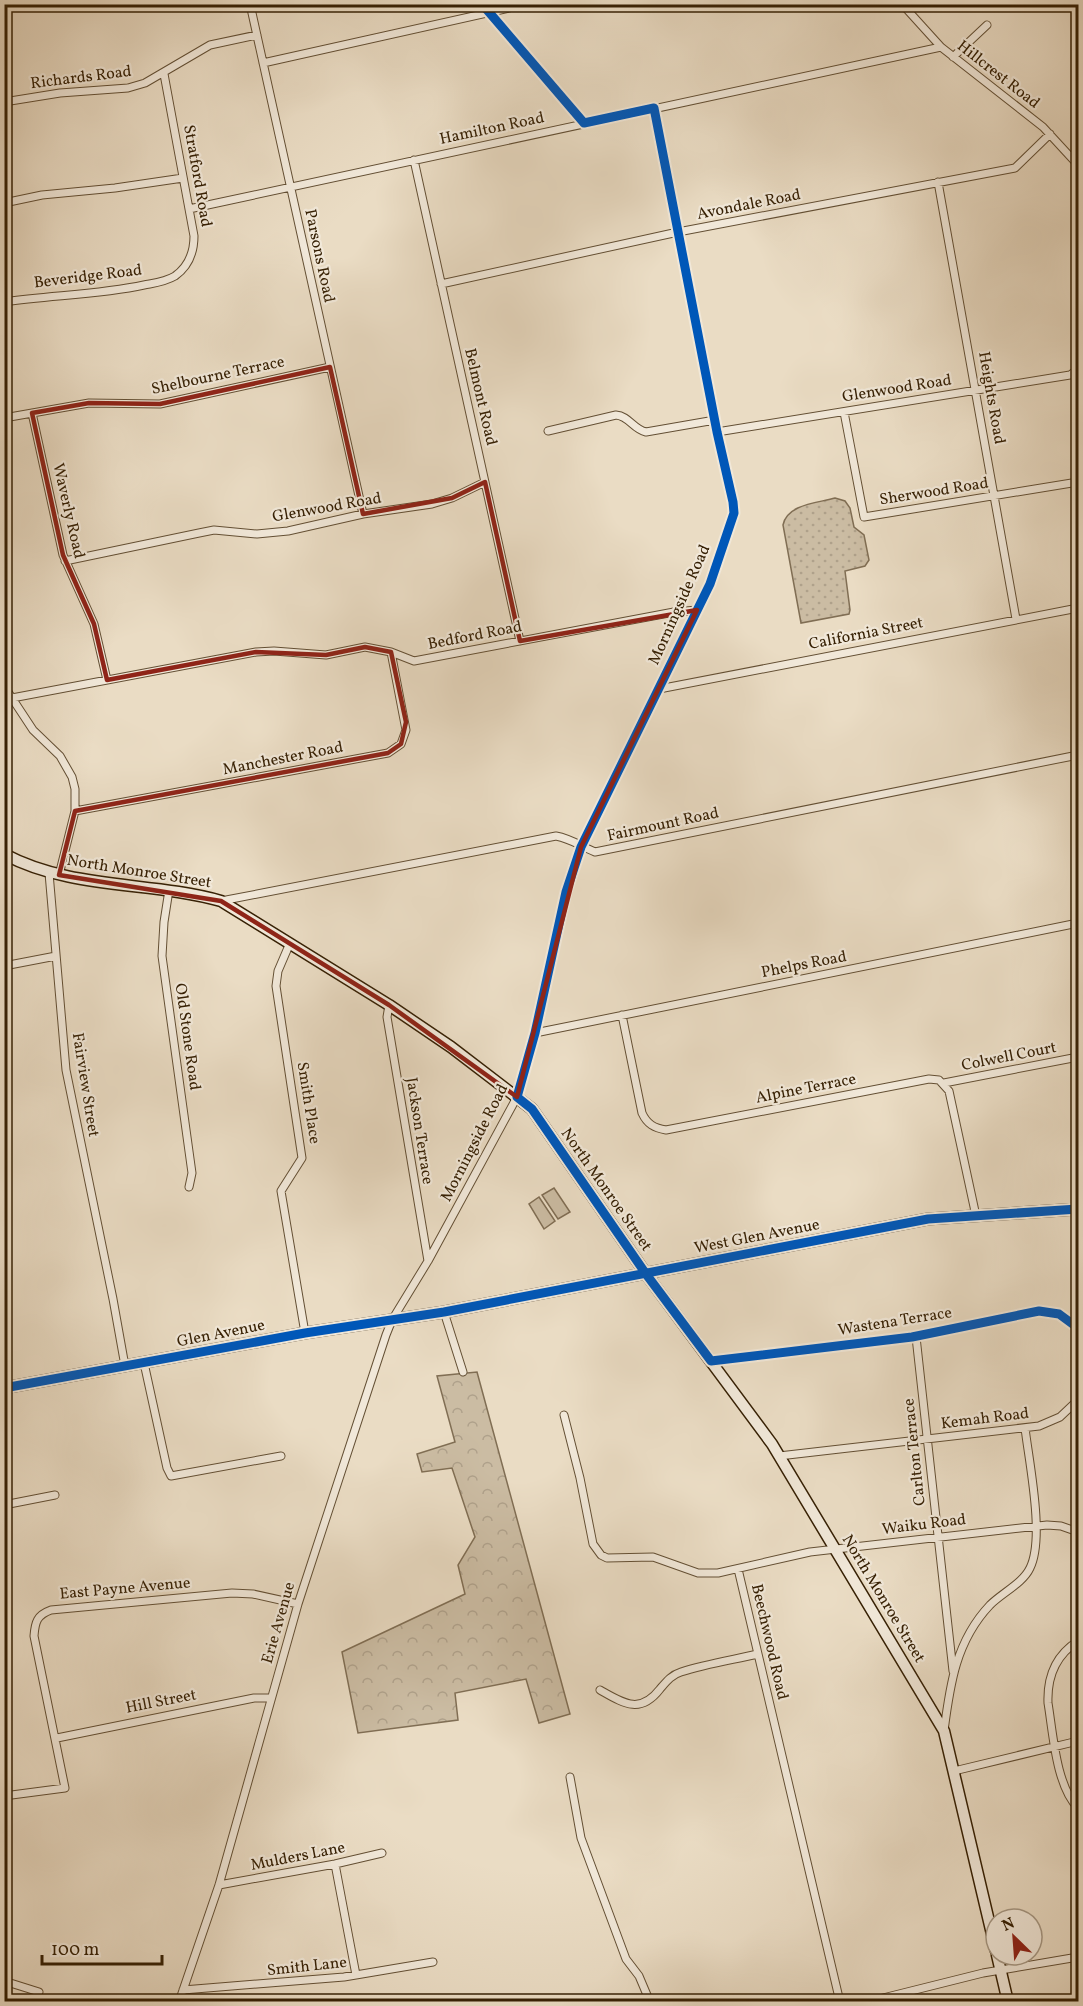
<svg xmlns="http://www.w3.org/2000/svg" width="1083" height="2006" font-family="Vollkorn,serif">
<style>
.green{fill:url(#green-dots);stroke:#806e54;stroke-width:1.5}
.forest{fill:url(#forest-crowns);stroke:#806e54;stroke-width:1.5}
.pitch{fill:#cbbca3;stroke:#806e54;stroke-width:1.5}
.lines{fill:none;stroke-linecap:round;stroke-linejoin:round}
.street-casing{stroke:#634f34;stroke-width:9}
.secondary-casing{stroke:#362004;stroke-width:13}
.street{stroke:#f1e8d9;stroke-width:7}
.secondary{stroke:#f1e8d9;stroke-width:10}
.cycleway-casing{stroke:#f1e8d9;stroke-width:13}
.cycleway{stroke:#0057b8;stroke-width:9}
.marked{fill:none;stroke:#8f2418;stroke-width:4.5;stroke-linejoin:round}
.labels{text-anchor:middle;dominant-baseline:central;stroke-width:4.5;stroke-linejoin:round;paint-order:stroke}
.street-label{font-size:16px;fill:#362004;stroke:#f1e8d9}
</style>
<defs>
<pattern id="green-dots" width="8" height="8" patternUnits="userSpaceOnUse" patternTransform="scale(1.5)"><rect width="8" height="8" fill="#cbbca3"/><path d="M2 2h.1M6 6h.1" fill="none" stroke="#afa18b" stroke-width="1.8" stroke-linecap="round"/></pattern>
<pattern id="forest-crowns" width="20" height="18" patternUnits="userSpaceOnUse" patternTransform="scale(1.5)"><rect width="20" height="18" fill="#cbbca3"/><path d="M2 6a3 3 0 1 1 6 0M12 15a3 3 0 1 1 6 0" fill="none" stroke="#afa18b"/></pattern>
</defs>
<rect width="100%" height="100%" fill="#eadcc4"/>
<filter id="stains"><feTurbulence type="fractalNoise" baseFrequency=".00333" numOctaves="4"/><feColorMatrix values="0 0 0 0 .2 0 0 0 0 .09 0 0 0 0 .02 0 0 0 .5 -.17"/></filter>
<radialGradient id="worn" r=".72"><stop offset=".6" stop-color="#630" stop-opacity="0"/><stop offset="1" stop-color="#630" stop-opacity=".3"/></radialGradient>
<path class="green" d="M835,498L845,501L850,508L854,527L864,535L869,560L865,566L845,571L850,610L849,614L801,623L783,525C787,504 818,503 835,498Z"/>
<path class="forest" d="M477,1372L570,1714L539,1723L526,1679L455,1693L458,1720L358,1733L342,1652L465,1594L458,1565L475,1537L452,1468L422,1472L417,1454L455,1442L437,1376Z"/>
<path class="pitch" d="M554,1188L570,1212L558,1219L542,1195Z
M539,1197L555,1221L544,1229L529,1204Z"/>
<g class="lines">
<g class="street-casing">
<path id="street" d="M250,4L363,514
M482,4L584,123
M902,4L941,47L1043,127L1078,165
M953,57L987,25
M263,63L527,4
M4,102L60,93L128,88L145,83L210,45L257,35
M414,160L520,641
M938,182L1016,619
M4,203L42,195L115,188L183,178
M189,209L941,47
M441,284L678,232L1015,168L1050,134
M4,302C51,295 98,295 144,285C154,283 165,282 175,276C189,266 194,251 194,236L164,74
M844,412L864,517L1078,482
M32,413L63,555L94,624L107,680
M4,418L89,403L160,404L330,367
M548,431L616,415C629,416 633,429 646,432L715,420
M717,432L1070,375L1078,369
M65,561L199,533L214,530L257,534L288,531L363,514L432,504L452,498L485,482
M4,686L33,730L60,756L72,777L75,789V811L59,875
M659,689L1078,608
M12,698L256,652L274,651L326,655L365,647L391,652L414,661L674,612L697,610
M75,811L388,753L401,744L406,730L391,652
M49,873L66,1070L113,1299L125,1366
M169,890L164,922L162,956L192,1173L189,1187
M221,901L556,836C572,839 580,846 595,852L1078,755
M290,943L278,971L276,986L302,1158L281,1191L305,1333
M4,966L56,956
M389,1005L387,1017L428,1261
M622,1015L642,1113C647,1124 654,1128 666,1130L929,1079L939,1080L949,1091L976,1216
M535,1033L1078,923
M944,1083L1078,1057
M444,1312L463,1372
M916,1337L953,1671
M711,1361L912,1337L1039,1311L1059,1314L1078,1328
M144,1363L167,1468L171,1476L281,1456
M564,1415L580,1478L593,1544L601,1555L607,1558L653,1557L698,1573H718L810,1552L1047,1525L1061,1526L1078,1532
M779,1456L1039,1426L1060,1417L1078,1400
M4,1505L55,1495
M738,1569L840,2002
M1078,1641C1056,1655 1047,1677 1048,1703C1053,1733 1056,1786 1078,1808
M600,1690C623,1703 640,1715 660,1689C666,1682 671,1675 681,1672C706,1664 732,1660 758,1654
M944,1731C950,1684 956,1641 990,1605C1002,1593 1023,1583 1030,1568C1045,1538 1029,1462 1025,1428
M57,1738L254,1698H271
M954,1771L1078,1741
M570,1777L581,1838L626,1959L639,1976L650,2002
M4,1796L65,1788L34,1636C35,1622 37,1615 51,1610L232,1593L253,1594L298,1604
M335,1864L356,1975
M219,1885L335,1864L382,1853
M4,1981L39,1992
M183,1990L344,1977L433,1962
M179,2002L219,1885L298,1604L386,1335L392,1320L428,1261L517,1097L535,1033L566,892L581,847L710,584L734,516L733,502L717,432L654,108
M867,2002L983,1973L1078,1957"/>
</g>
<g class="secondary-casing">
<path id="secondary" d="M4,854C71,890 150,881 221,901L389,1005L451,1047L532,1109L646,1274L772,1444L944,1731L996,1951
M4,1388L305,1333L444,1312L928,1219L1078,1209
M997,1955L1008,2002"/>
</g>
<use href="#street" class="street"/>
<use href="#secondary" class="secondary"/>
<g class="cycleway-casing">
<path id="cycleway" d="M482,4L584,123L654,108L717,432L733,502L734,513L710,584L581,847L566,892L535,1033L517,1097L532,1109L646,1274L711,1361L912,1337L1039,1311L1059,1314L1078,1328
M4,1388L305,1333L444,1312L928,1219L1078,1209"/>
</g>
<use href="#cycleway" class="cycleway"/>
</g>
<path class="marked" d="M330,367L363,514L452,498L485,482L520,641L697,610L581,847L517,1097L389,1005L221,901L59,875L75,811L388,753L401,744L406,722L391,652L365,647L326,655L256,652L107,680L94,624L63,555L32,413L89,403L160,404Z"/>
<g class="labels">
<g class="street-label">
<text transform="translate(998 75) rotate(38)">Hillcrest Road</text>
<text transform="translate(81 78) rotate(-7)">Richards Road</text>
<text transform="translate(492 129) rotate(-12)">Hamilton Road</text>
<text transform="translate(197 176) rotate(80)">Stratford Road</text>
<text transform="translate(749 205) rotate(-11)">Avondale Road</text>
<text transform="translate(319 256) rotate(78)">Parsons Road</text>
<text transform="translate(88 277) rotate(-7)">Beveridge Road</text>
<text transform="translate(218 376) rotate(-12)">Shelbourne Terrace</text>
<text transform="translate(897 389) rotate(-9)">Glenwood Road</text>
<text transform="translate(480 397) rotate(77)">Belmont Road</text>
<text transform="translate(991 398) rotate(80)">Heights Road</text>
<text transform="translate(934 492) rotate(-9)">Sherwood Road</text>
<text transform="translate(327 508) rotate(-10)">Glenwood Road</text>
<text transform="translate(68 511) rotate(77)">Waverly Road</text>
<text transform="translate(680 605) rotate(-66)">Morningside Road</text>
<text transform="translate(866 634) rotate(-11)">California Street</text>
<text transform="translate(475 636) rotate(-11)">Bedford Road</text>
<text transform="translate(283 759) rotate(-11)">Manchester Road</text>
<text transform="translate(663 825) rotate(-12)">Fairmount Road</text>
<text transform="translate(139 872) rotate(9)">North Monroe Street</text>
<text transform="translate(804 965) rotate(-11)">Phelps Road</text>
<text transform="translate(187 1037) rotate(82)">Old Stone Road</text>
<text transform="translate(1009 1057) rotate(-11)">Colwell Court</text>
<text transform="translate(85 1085) rotate(81)">Fairview Street</text>
<text transform="translate(806 1089) rotate(-11)">Alpine Terrace</text>
<text transform="translate(308 1103) rotate(81)">Smith Place</text>
<text transform="translate(419 1131) rotate(81)">Jackson Terrace</text>
<text transform="translate(475 1143) rotate(-63)">Morningside Road</text>
<text transform="translate(606 1190) rotate(55)">North Monroe Street</text>
<text transform="translate(757 1237) rotate(-11)">West Glen Avenue</text>
<text transform="translate(895 1322) rotate(-9)">Wastena Terrace</text>
<text transform="translate(221 1334) rotate(-11)">Glen Avenue</text>
<text transform="translate(985 1419) rotate(-7)">Kemah Road</text>
<text transform="translate(915 1452) rotate(-96)">Carlton Terrace</text>
<text transform="translate(924 1525) rotate(-7)">Waiku Road</text>
<text transform="translate(125 1589) rotate(-5)">East Payne Avenue</text>
<text transform="translate(883 1599) rotate(59)">North Monroe Street</text>
<text transform="translate(279 1623) rotate(-74)">Erie Avenue</text>
<text transform="translate(769 1642) rotate(77)">Beechwood Road</text>
<text transform="translate(161 1702) rotate(-11)">Hill Street</text>
<text transform="translate(298 1857) rotate(-11)">Mulders Lane</text>
<text transform="translate(307 1967) rotate(-6)">Smith Lane</text>
</g>
</g>
<rect width="1083" height="2006" fill="none" stroke="#eadcc4" stroke-width="24"/>
<rect x="6" y="6" width="1071" height="1994" fill="none" stroke="#362004" stroke-width="3"/>
<rect x="12" y="12" width="1059" height="1982" fill="none" stroke="#362004" stroke-width="1.5"/>
<g transform="translate(1014 1937) rotate(335)"><circle r="28" fill="#f1e8d9" stroke="#a69884" stroke-width="1.5"/>
<path d="M0-4.5L10 22L0 15L-10 22Z" fill="#8f2418"/>
<text y="-9" font-size="16" font-weight="bold" text-anchor="middle" fill="#362004">N</text>
</g>
<path d="M42 1955v9h120v-9" fill="none" stroke="#362004" stroke-width="3"/>
<text x="51" y="1955" font-size="18" fill="#362004" stroke="#f1e8d9" stroke-width="4.5" paint-order="stroke">100 m</text>
<rect width="100%" height="100%" filter="url(#stains)"/>
<rect width="100%" height="100%" fill="url(#worn)"/>
</svg>
